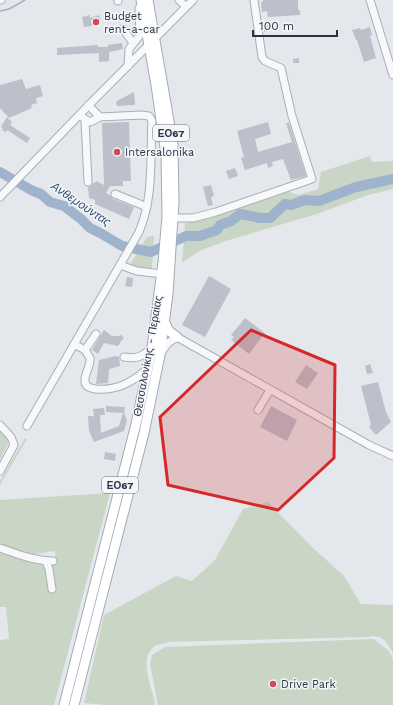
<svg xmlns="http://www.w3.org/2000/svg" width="393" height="705" font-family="'Work Sans',sans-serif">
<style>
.green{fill:#c9d6c5}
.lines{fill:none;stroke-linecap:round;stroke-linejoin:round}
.stream{stroke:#9fb4cc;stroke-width:1.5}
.river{stroke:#9fb4cc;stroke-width:10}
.building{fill:#bbc0ca}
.minor-casing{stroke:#a9aeb7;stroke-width:9}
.major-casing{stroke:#a3abb8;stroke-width:11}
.minor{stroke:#f7f8fa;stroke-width:7}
.major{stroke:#fff;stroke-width:9}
.marked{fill:#d62828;fill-opacity:0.2;stroke:#d62828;stroke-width:3;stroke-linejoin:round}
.poi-dot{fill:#d1495b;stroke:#f4f6f9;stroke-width:1.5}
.labels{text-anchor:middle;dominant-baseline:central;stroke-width:3;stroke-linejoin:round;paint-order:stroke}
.shield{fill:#f4f6f9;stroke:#676e7b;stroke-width:1}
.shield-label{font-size:10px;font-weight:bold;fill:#2b3445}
.poi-label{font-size:11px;fill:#2b3445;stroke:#f4f6f9;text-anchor:start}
.street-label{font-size:11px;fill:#2b3445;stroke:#f4f6f9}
.water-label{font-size:12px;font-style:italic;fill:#34527a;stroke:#f4f6f9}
</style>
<rect width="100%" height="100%" fill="#e4e7ec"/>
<path class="green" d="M370,156L372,162L393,161V189L368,195L317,214L229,240L199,251L182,263L185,223L216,215L286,191L298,195L318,189L321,172Z
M154,236L152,268L148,269L129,266L147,237Z
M0,430L7,437L8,443L0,460Z
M25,438L27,439L0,485V481Z
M110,493L54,705H0V640L9,639L6,607H0V549L49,564L56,563L55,551L28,555L0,545V500Z
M268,502L313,548L344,576L361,604L393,605V653C386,640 382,634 367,637L169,642C165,643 161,644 157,645C136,655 153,689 155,705H105L84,703L104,615L176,576L192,581L215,560L243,509Z
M374,639L389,651L393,659V705H158L150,664L152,655L165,647Z"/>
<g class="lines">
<path class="stream" d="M0,11L9,9L25,0"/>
<path class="river" d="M0,172L31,190L41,194L50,202L64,206L81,219L90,228L102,234L122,246L151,252L186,236H200L217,230L220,225L231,221L240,214L260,218H270L285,204L291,205L305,200L319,201L356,187L393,179"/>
</g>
<path class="building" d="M263,0H298V10H300V15L268,17L267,11L262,12L261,2H263Z
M90,15V18L99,15L101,22L92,24V26L84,27L82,17Z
M270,24V31L264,32L263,27L264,25Z
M370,27L372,35L370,36L376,58L364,62L357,40H356L352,30L360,28L361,30Z
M122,43L123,49L109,52V61L99,62V53L57,55V48L98,45V47H108V45Z
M299,58V63H293V59Z
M22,79L26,89L40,85L43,96L36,98L37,103L31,105L32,108L9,118L0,108V85Z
M134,92L135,105L117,106L116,102L117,101Z
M7,117L12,122L10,125L30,138L27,143L7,130L6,132L2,130L3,128L1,127Z
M129,122L131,181H123V186H110L106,193L110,195L113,199L134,207L129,219L95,204V200L89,198L88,187L91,186L93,183H95L96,181L104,185L102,123Z
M268,122L271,134L255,139L258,152L292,142L286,123H289L306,176L291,180L283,159L272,162L273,166L268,168L267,163L245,170L241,158L244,157L237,131Z
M235,168L238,176L229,179L226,171Z
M211,185L214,196L211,197L213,205L208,206L203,187Z
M209,276L231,289L205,337L182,325Z
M127,277L133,278L132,287L125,286Z
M245,318L265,333L249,354L231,340L234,337L231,335Z
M104,330L112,336H119L121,335L124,338L121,341L118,346L104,343L98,354L92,350Z
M116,356L119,357L120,366L109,369L108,383L96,384L99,360Z
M370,364L373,373L367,374L365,366Z
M306,365L318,373L307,389L295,382Z
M378,382L386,412L391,422L376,435L369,427L371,425L361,386Z
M106,406L125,407L124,413L127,421L124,431L94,442L89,431L88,416H94L93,409L104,408L105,415H100L101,433L119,426L123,413L106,412Z
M271,406L297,420L287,441L260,427Z
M105,452L116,454L115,461L104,459Z"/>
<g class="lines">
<g class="minor-casing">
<path id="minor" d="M0,0H1
M179,0L186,7
M370,0L393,75
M118,1V0
M123,29L133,43
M128,66L129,49L140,35L139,8
M82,117L90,122L100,117
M85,120L88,182
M115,194L147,207
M0,197L86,108L193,0
M174,218H193L216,212L312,179L292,116L281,68L265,61L262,57L254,0
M120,265L137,271L162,274
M74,344L85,350L90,358C91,366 84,374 85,382C86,387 90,388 95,389C116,391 132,383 148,368
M85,350L96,334
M161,353L168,343L177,337L369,445L393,456
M124,357C138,359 141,357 152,348
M258,410L270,390
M0,425L11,437L14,445L0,471
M27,426L139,232C154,197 150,159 152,121L149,116L141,115L100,117L88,105
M0,548C18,554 34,561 53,561
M46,561L49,569L52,589"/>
</g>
<g class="major-casing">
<path id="major" d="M165,323L169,331L177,337
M64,705L136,424L152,348L163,262L167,217L166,155L156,85L141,0
M74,705L144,433L160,355L168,294L174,202L173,144L148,0"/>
</g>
<use href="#minor" class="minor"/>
<use href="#major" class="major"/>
</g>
<path class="marked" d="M251,330L335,365L334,458L278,510L168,485L160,417Z"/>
<g class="poi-dot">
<circle cx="96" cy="22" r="4"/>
<circle cx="117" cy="152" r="4"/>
<circle cx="273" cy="684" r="4"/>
</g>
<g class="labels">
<g class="shield">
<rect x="153" y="125" width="36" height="16" rx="3"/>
<rect x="102" y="477" width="36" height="16" rx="3"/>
</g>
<g class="shield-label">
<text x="171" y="133">ΕΟ67</text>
<text x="120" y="485">ΕΟ67</text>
</g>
<g class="poi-label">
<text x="104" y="16">Budget<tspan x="104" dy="13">rent-a-car</tspan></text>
<text x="125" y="152">Intersalonika</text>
<text x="281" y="684">Drive Park</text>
</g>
<g class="street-label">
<text transform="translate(148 356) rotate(-80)">Θεσσαλονίκης - Περαίας</text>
</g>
<g class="water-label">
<text transform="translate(81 204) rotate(34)">Ανθεμούντας</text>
</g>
</g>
<path d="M253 30v6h84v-6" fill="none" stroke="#2b3445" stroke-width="2"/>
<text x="259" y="30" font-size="12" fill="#2b3445" stroke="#f4f6f9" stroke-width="3" paint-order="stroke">100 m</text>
</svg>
